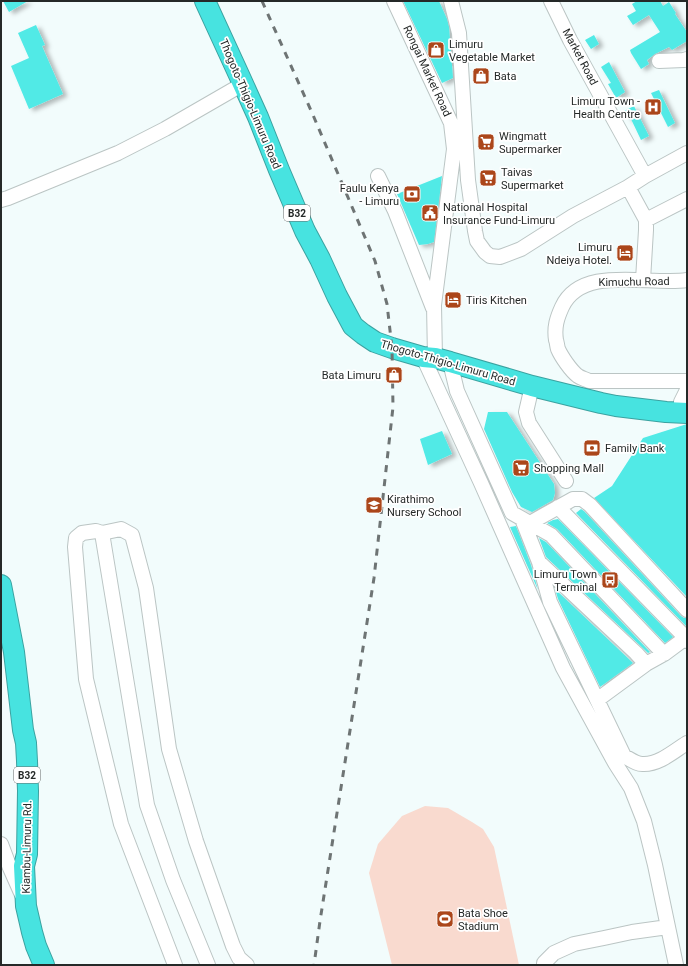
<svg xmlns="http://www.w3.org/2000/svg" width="688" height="966" font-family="Roboto,sans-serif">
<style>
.green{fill:#f9dacf}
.building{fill:#51eae6;filter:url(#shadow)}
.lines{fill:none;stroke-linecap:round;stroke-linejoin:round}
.minor-casing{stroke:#bbc5c4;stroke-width:16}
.highway-casing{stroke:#3ba2a0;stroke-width:22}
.minor{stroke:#fff;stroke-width:14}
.highway{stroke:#47e3e0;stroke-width:20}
.rail{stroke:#6e7474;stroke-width:3;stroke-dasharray:7 7;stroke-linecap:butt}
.labels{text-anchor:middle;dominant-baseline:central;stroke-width:3.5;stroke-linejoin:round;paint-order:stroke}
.shield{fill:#fff;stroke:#666968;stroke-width:1}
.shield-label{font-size:10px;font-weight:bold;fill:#252928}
.poi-label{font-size:11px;fill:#252928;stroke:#fff;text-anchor:start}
.street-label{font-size:11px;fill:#252928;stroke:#fff}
</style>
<defs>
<filter id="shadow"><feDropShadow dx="4.5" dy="2.5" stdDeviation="2" flood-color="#0004"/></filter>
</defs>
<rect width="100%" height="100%" fill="#f2fcfc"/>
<path class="green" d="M425,806L448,808L472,822L483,829L494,847L519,965H392L369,873L378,844L402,816Z"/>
<path class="building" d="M3,1H28L9,12Z
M403,1H439L447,19L449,27L453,78L442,83Z
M637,1H660L663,6L669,2L676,13L675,14L687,32V41L672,50L669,47L655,54L647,60L649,64L641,69L631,53L630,50L660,32L649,15L633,25L627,16L636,11L632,4Z
M36,25L45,45L42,46L63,94L29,109L11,66L29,58L18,33Z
M594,35L599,44L591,49L585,40Z
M609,62L625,92L616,98L608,84L611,83L601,67Z
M659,90L675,123L668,127L651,93Z
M634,106L649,136L641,140L631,119L629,120L624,111Z
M442,176L434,242L428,244L419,245L397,194Z
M488,412H507L554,484L555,493L553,500L532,512L521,507L512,492L484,429Z
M687,424V597L594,498L612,486L643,438Z
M442,431L452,454L428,465L420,439Z
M581,509L584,511L681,616L684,618H687V627L576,513Z
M558,519L673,637L665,643L557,529L547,523L553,520Z
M516,526L531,565L538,590L510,527Z
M539,538L546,542L650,652L648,653L546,557Z
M555,589L633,663L600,687L558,599Z"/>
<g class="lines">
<g class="minor-casing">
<path id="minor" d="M394,1L451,123L454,149L434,305L435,358
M451,1L459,33L468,180L475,231L477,241L485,252L490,256L500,257L521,249L573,216L628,187
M551,1L570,40L645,176
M659,61L684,60L687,59
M378,176L395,211L433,308
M1,200L8,198L118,153L165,129L243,84
M646,220L687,199
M643,280L646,230V220L628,187L645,176L687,153
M687,280C650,286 582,264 562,307C557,318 554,327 556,340C557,342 557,346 558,349C561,356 571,371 578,376C581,378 585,379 589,381H687
M423,357L481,483L563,668L615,763L631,788L644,821L655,865L668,927L632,932L604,938L574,944L554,953L544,963V965
M450,362L457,391L512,513L551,535L664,654
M532,386L526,412L529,423L566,481
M680,413L681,402L687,390
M558,507L686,638L687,641
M522,519L539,562L550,602L624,756C630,759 637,765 644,764C660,764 674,751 687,743
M530,523L573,499H582L590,505L687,610
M102,533L147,805L173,880L208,965
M539,562L636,653L646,664L664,654L687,637
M597,700L646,664
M1,844L10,868L22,895
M668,927L676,965
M175,965L121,824L86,679L75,547L76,538L82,533L96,531L102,533L121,529L132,535L146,588L169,749L196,841L233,946L239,958L247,965"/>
</g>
<g class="highway-casing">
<path id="highway" d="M205,1L239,75L258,117L279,170L305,231L320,259L337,296L353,326L363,334L375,342L392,348L423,357L435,358L450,362L532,386L601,403L616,406L666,412L687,413
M1,585L14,652L23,730L26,743L27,761L28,791L27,854L24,866L26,906L32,932L36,946L44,965"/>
</g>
<use href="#minor" class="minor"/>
<use href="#highway" class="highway"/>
<path class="rail" d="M262,1L313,115L375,261L387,304L392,348L393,407L374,578L320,921L314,965"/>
</g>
<defs>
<g id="shop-square" transform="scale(0.9)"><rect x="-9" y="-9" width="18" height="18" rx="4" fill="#ab461a" stroke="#fff"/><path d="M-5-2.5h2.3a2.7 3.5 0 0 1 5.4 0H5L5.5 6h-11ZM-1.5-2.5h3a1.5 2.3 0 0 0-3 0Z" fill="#fff"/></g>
<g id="hospital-square" transform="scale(0.9)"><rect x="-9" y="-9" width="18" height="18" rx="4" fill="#ab461a" stroke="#fff"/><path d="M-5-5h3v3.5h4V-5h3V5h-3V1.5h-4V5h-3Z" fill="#fff"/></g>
<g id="supermarket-square" transform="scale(0.9)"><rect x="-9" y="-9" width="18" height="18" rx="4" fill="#ab461a" stroke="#fff"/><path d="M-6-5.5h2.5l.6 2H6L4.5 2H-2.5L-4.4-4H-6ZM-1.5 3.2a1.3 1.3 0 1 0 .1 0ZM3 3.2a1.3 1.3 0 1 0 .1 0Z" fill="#fff"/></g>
<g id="bank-square" transform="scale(0.9)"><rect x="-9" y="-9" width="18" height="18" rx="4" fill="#ab461a" stroke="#fff"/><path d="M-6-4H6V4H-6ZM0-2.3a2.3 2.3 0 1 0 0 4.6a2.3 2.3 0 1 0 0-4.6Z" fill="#fff"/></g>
<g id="civic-square" transform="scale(0.9)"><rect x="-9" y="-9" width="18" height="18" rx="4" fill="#ab461a" stroke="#fff"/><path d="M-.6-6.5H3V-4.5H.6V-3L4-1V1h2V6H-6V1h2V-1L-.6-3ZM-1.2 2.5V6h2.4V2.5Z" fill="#fff"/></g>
<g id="hotel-square" transform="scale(0.9)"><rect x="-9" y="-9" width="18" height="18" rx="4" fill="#ab461a" stroke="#fff"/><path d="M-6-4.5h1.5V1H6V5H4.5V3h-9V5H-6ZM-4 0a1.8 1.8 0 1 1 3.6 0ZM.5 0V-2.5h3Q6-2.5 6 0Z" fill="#fff"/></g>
<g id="school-square" transform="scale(0.9)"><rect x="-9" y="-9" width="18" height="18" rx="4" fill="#ab461a" stroke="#fff"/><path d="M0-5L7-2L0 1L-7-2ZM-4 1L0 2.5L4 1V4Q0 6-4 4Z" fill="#fff"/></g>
<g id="bus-square" transform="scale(0.9)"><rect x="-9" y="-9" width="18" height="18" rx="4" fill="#ab461a" stroke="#fff"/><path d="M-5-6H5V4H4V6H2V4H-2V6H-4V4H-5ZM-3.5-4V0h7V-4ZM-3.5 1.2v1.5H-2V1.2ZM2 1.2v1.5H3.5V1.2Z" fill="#fff"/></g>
<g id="stadium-square" transform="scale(0.9)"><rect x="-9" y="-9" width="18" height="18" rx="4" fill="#ab461a" stroke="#fff"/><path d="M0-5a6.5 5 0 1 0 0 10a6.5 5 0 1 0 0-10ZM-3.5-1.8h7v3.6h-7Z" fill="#fff"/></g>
</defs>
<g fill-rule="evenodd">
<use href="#shop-square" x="436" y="50"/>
<use href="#shop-square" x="481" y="76"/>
<use href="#hospital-square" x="653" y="107"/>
<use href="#supermarket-square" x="486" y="142"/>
<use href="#supermarket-square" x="488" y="178"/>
<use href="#bank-square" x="412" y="194"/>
<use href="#civic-square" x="430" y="213"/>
<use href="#hotel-square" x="625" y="253"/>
<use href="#hotel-square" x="453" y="300"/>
<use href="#shop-square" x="394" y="375"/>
<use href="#bank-square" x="592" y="448"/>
<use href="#supermarket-square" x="521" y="468"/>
<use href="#school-square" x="374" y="505"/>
<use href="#bus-square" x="610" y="580"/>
<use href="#stadium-square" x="445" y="919"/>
</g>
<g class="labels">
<g class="shield">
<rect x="284" y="205" width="26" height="16" rx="3"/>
<rect x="14" y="767" width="26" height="16" rx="3"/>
</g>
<g class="shield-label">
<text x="297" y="213">B32</text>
<text x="27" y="775">B32</text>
</g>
<g class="poi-label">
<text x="449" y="44">Limuru<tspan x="449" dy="13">Vegetable Market</tspan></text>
<text x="494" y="76">Bata</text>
<text x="640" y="101" text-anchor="end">Limuru Town -<tspan x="640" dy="13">Health Centre</tspan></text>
<text x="499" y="136">Wingmatt<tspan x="499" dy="13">Supermarker</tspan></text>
<text x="501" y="172">Taivas<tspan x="501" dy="13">Supermarket</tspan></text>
<text x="399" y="188" text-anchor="end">Faulu Kenya<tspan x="399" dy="13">- Limuru</tspan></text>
<text x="443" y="207">National Hospital<tspan x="443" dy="13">Insurance Fund-Limuru</tspan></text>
<text x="612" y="247" text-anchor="end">Limuru<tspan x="612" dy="13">Ndeiya Hotel.</tspan></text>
<text x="466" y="300">Tiris Kitchen</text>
<text x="381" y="375" text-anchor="end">Bata Limuru</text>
<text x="605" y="448">Family Bank</text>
<text x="534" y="468">Shopping Mall</text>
<text x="387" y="499">Kirathimo<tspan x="387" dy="13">Nursery School</tspan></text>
<text x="597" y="574" text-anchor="end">Limuru Town<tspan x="597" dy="13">Terminal</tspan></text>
<text x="458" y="913">Bata Shoe<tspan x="458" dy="13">Stadium</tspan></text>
</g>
<g class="street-label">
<text transform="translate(580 57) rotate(62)">Market Road</text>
<text transform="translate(427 71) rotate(65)">Rongai Market Road</text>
<text transform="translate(250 104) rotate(67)">Thogoto-Thigio-Limuru Road</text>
<text transform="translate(634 282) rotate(-1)">Kimuchu Road</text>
<text transform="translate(448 363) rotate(16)">Thogoto-Thigio-Limuru Road</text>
<text transform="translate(27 847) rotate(-89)">Kiambu-Limuru Rd.</text>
</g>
</g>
<rect width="688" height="966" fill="none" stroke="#252928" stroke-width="4"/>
</svg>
